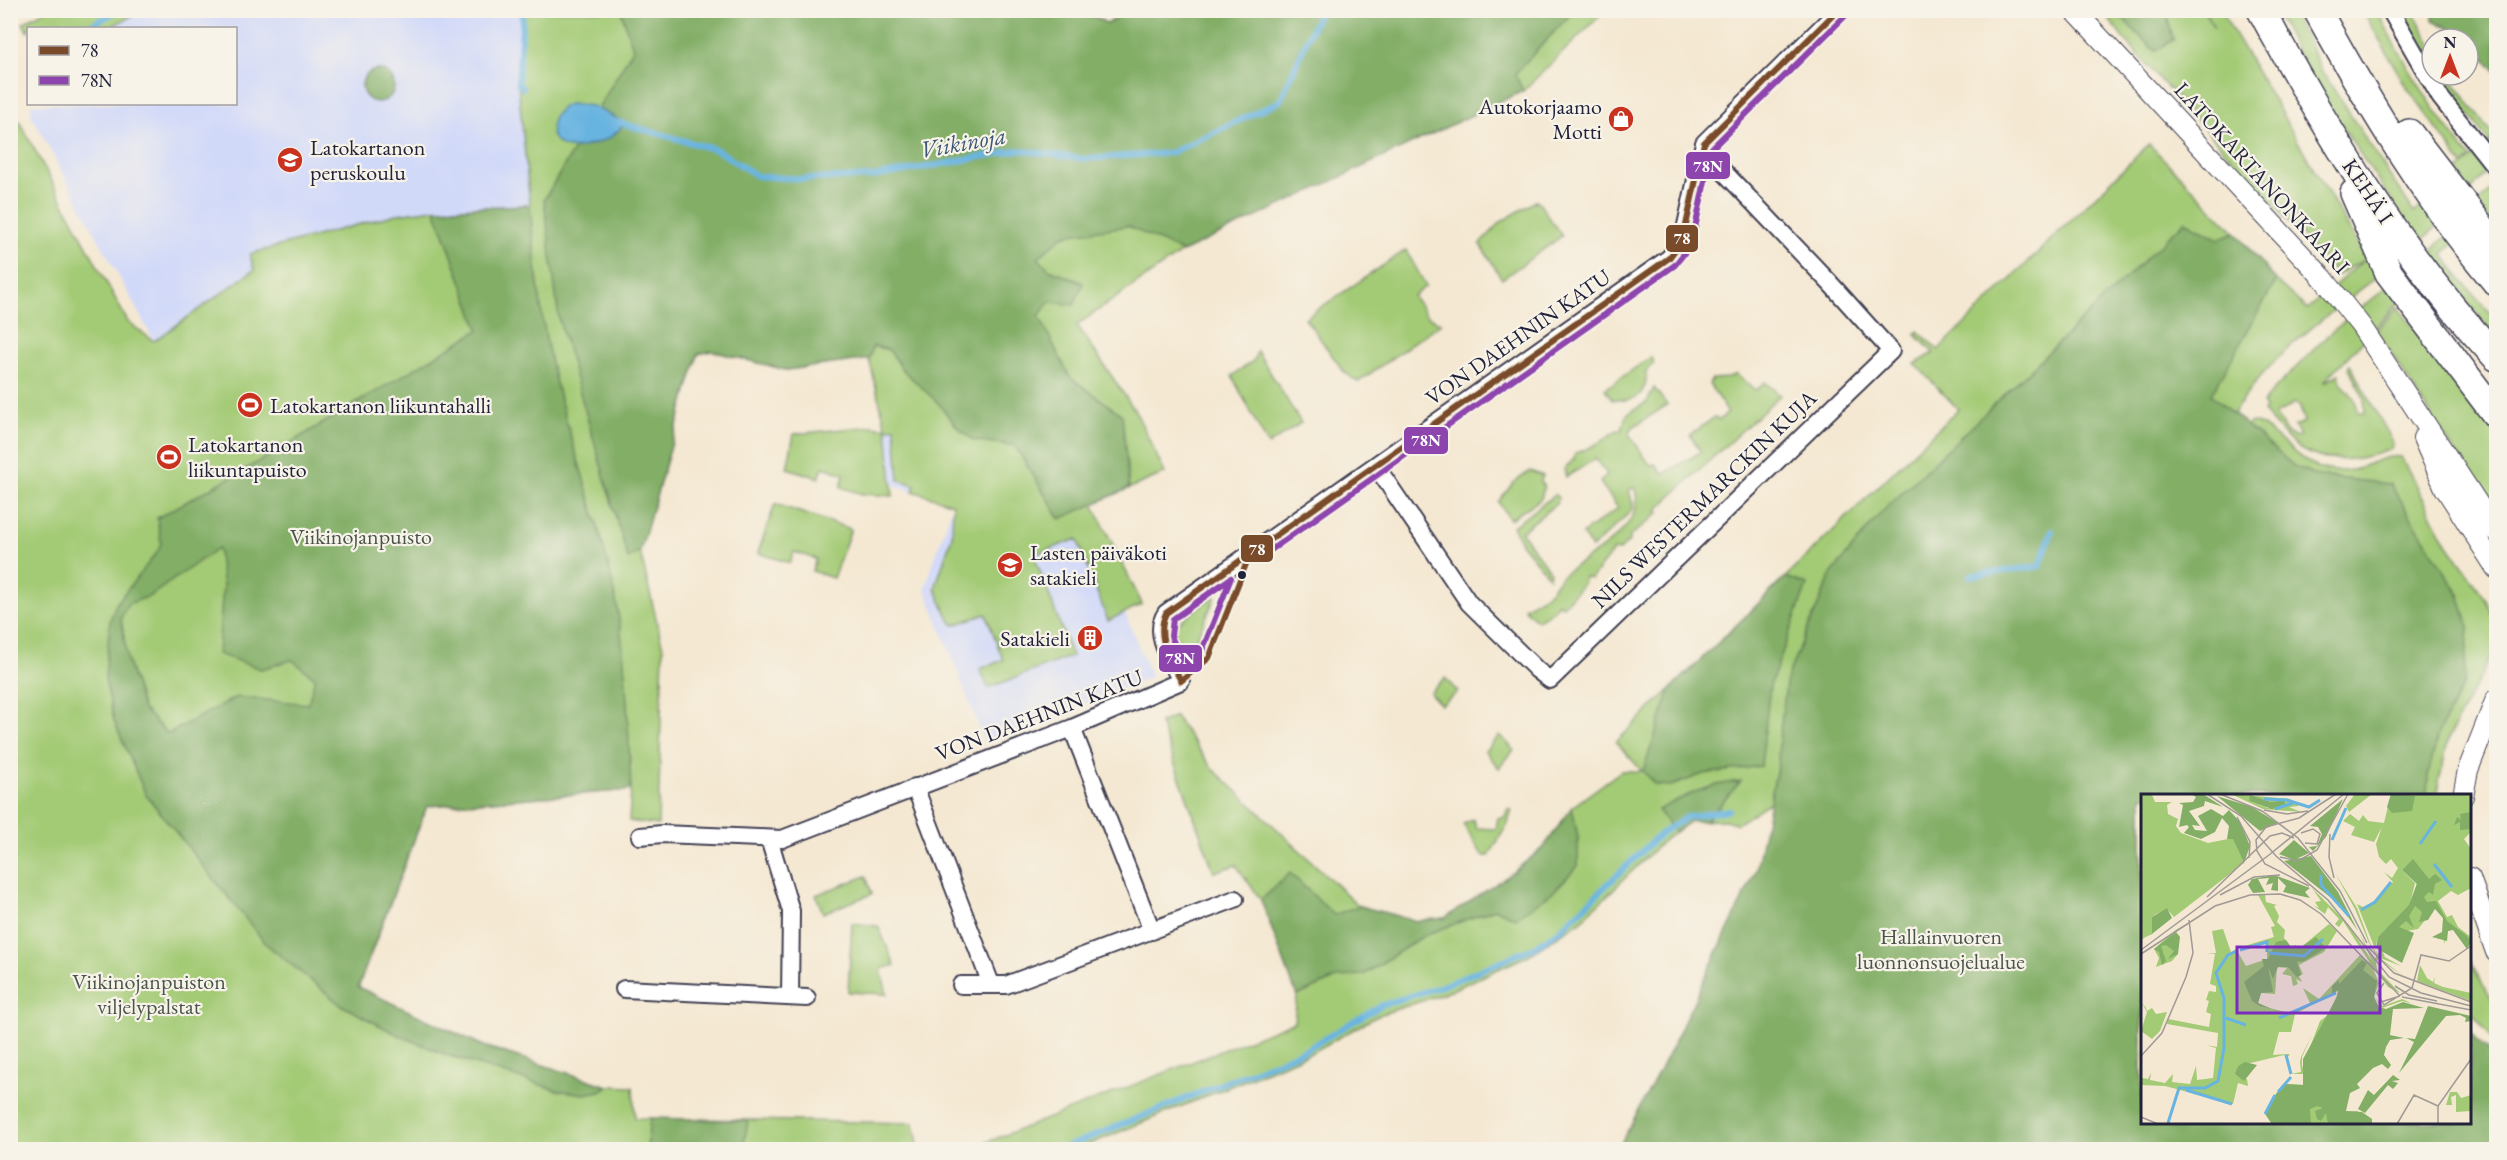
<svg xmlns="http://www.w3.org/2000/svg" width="2507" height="1160" font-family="'EB Garamond',serif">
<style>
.built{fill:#d1d9f9}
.green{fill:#a3ca74;stroke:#627658;stroke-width:1.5;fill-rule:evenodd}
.forest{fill:#82ae66;stroke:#526850;stroke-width:1.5;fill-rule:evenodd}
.water{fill:#68b4e1;stroke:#456b8e;stroke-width:1.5}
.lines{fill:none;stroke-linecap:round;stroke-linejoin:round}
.stream{stroke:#68b4e1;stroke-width:6}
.minor-casing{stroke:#424052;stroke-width:20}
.tertiary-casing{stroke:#424052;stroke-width:22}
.trunk-casing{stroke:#424052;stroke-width:30}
.minor{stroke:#fff;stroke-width:16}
.tertiary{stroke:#fff;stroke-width:20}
.trunk{stroke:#fff;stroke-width:27}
.bus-1-casing{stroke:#f7f3e8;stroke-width:10}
.bus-2-casing{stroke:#f7f3e8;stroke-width:10}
.bus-1{stroke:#7a4b2a;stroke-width:6}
.bus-2{stroke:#8e44ad;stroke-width:6}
.bus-dot{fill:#22223b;stroke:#f7f3e8;stroke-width:2}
.labels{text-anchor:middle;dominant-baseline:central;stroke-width:4.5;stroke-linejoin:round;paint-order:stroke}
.poi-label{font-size:22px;fill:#22223b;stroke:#f7f3e8;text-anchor:start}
.street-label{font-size:22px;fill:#22223b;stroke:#f7f3e8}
.park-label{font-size:22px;fill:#49544c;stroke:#f7f3e8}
.water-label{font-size:24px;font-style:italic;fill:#3a5575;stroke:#f7f3e8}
.inset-river{fill:none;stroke:#68b4e1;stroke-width:3}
.inset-road{fill:none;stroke:#a09996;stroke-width:1.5}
.view{fill:#7b2cbf;fill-opacity:0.15;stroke:#7b2cbf;stroke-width:3}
.inset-edge{fill:none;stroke:#22223b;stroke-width:3}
.line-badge{stroke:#f7f3e8;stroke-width:2}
.badge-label{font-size:16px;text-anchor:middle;font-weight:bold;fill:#fff}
</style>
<rect width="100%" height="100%" fill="#f7f3e8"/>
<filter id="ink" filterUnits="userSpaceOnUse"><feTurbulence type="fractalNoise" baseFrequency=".0167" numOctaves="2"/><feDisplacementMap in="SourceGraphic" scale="12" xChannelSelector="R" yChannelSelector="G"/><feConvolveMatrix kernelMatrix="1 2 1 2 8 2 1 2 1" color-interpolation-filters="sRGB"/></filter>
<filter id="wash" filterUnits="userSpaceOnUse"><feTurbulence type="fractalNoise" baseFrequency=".008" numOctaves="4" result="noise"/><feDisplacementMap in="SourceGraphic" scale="24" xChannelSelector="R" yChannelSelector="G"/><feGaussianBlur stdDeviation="1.35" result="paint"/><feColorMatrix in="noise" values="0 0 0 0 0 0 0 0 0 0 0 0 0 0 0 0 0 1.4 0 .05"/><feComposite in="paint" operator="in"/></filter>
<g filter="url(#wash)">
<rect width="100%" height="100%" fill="#f4e8d2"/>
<path class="built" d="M117,11H523L518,84L530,205L435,209L397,214L250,254L254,270L154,341L31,115V104H236V28H83Z
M994,412L1070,541L1077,539L1108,620L1125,613L1151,677L985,743L925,588L953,504L893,485L887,428Z"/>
<path class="green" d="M46,10H142V11L108,28H28V33L23,23Z
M1085,10L1107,24L1128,10L1603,13L1523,91L1182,252L1077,325L1136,412L1165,473L1093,504L1142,604L1108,621L1077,539L1034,555L1072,656L988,688L980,669L1003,660L986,614L954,625L949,619L935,588L952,536L953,504L913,491L915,485L899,480L895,427L887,429L893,496L862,494L841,487L844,474L823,467L819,478L787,468L794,434L873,426L886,428L869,359L786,370L712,351L698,354L640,551L663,648L658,825L629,821L631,790L427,806L358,988L484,1046L608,1086L633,1087L635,1118L914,1123L919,1149H11L10,104L128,322L154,341L254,270L250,254L397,214L435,209L530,205L518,84L523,11Z
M2103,11H2115L2155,51L2173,40L2166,11H2204L2214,28L2206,11H2221L2366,257L2405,222L2313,82L2275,11H2292L2323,73L2414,213L2496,136V162C2467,195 2438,229 2403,257C2349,300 2267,353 2233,415L2246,426L2252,422L2259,424C2290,442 2307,479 2352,470C2368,466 2385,454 2401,457L2448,545L2485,598L2496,622V647L2449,737L2436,795L2142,796V1122L1618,1149L1674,1043L1756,871L1766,842L1778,763L1770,802L1737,824L1726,820L1690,821L1664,840L1581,921L1529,955L1443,994L1379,1015L1313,1052L1078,1149L967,1150L1294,1022L1297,996L1261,900L1236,865L1214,872L1160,723L1175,716L1212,768L1359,906L1417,921L1445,918L1511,874L1544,847L1572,807L1621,771H1642L1616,742L1958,409L1915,364L1934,353L1915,334L1918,331L1938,350L2149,144L2235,232L2276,281L2307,309L2364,260L2337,275L2122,37Z
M2363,11H2377C2405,63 2433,113 2471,158L2463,166L2404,83Z
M2403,11H2413L2432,46V62Z
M2440,75H2449L2494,137L2489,142Z
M2496,184V228L2483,212L2443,254L2462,281L2496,319V337L2435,264L2323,383L2339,374L2340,381L2354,398L2359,413H2365L2364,398L2348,367L2350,365L2393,442L2391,449C2363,460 2328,466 2300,449C2286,440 2275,424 2263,412L2265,409L2263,404L2267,397L2329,334L2433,250ZM2294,403L2300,407L2304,422L2294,426L2300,435L2296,438L2286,432L2275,415Z
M1537,200L1562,236L1502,279L1480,244L1501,222Z
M1406,250L1426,286L1413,296L1427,316L1441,323L1358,382L1344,372L1305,318Z
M2398,307L2457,386L2496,432V516L2376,330Z
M1257,351L1301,423L1268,445L1232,376L1254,360Z
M1651,357L1654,363L1646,371C1648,397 1633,403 1612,399L1605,389Z
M1736,374L1755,391L1765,382L1780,395L1663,504L1657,510L1659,513L1630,536V540L1619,551L1614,550L1591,579L1584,577L1583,584L1563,606L1558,603L1554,610L1537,621L1524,608C1533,603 1543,597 1551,590C1556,584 1559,577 1566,572C1592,555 1650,524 1634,487L1629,490L1633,506L1630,512L1592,548L1582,534L1618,508L1600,482L1607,474L1595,459L1566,477L1564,469L1574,459L1575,453C1591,449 1603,440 1617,430L1621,431L1627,414L1647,402L1654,388L1667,405L1633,427L1629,434L1650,465L1655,464L1663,474L1701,452L1690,435L1715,417L1719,420L1728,413L1709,384L1712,379L1729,378Z
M1530,471L1543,476L1540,482L1544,487L1541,499L1510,519L1498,502L1513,483Z
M1555,495L1558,497L1557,503L1521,532L1550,572L1549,577L1521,543L1513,526Z
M775,504L851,529L833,578L812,571L816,559L794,552L790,563L758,553Z
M1214,596L1215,598L1195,641L1185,645L1175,636V625Z
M1445,678L1458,692L1441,705L1430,693Z
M1500,735L1514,750L1499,768L1485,751Z
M1507,810H1512L1508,823L1489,856H1483L1463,824L1474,819L1476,828L1496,829L1498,818L1505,817Z
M866,876L872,894L823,913L816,895Z
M852,923L878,926L895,965L881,969L887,994L848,992Z
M2470,961L2496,1008V1043L2470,1010Z"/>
<path class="forest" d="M1085,10L1107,24L1128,10L1570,11L1569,16L1515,74L1523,91L1182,252L1128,226L1064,235L1038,258L1049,269L1083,283L1074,305L1049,302L1039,316L1070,377L1122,415L1129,488L1060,519L1015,446L973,440L957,427L939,404L903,370L889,350L873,346L869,359L786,370L712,351L698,354L640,551L628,559L559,320L544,200L633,49L621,11Z
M2115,11H2166L2173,40L2155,51Z
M2433,11H2496V72L2466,36L2433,20Z
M362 86a16 16 0 1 1 32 0a16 16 0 1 1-32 0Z
M530,205C535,256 539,308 550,358C567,437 598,512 614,591C627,653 628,726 631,790L427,806L358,987L483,1046L608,1086L600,1091L585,1094L556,1090L447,1055L396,1034L341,1005L266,944L146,795L114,721L105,678L110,620L116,604L158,551L161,543L157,518L260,461L479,330L435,209ZM218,548L223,585L218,654L261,669L292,660L315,678L308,704L236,697L168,734L143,709L128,662L121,618L128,604L150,596Z
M2185,221L2219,239L2235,232L2276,281L2211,395L2294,466L2318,476L2390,484L2459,594L2469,628L2464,684L2438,733L2428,776L2427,795L2142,796V1122H2470V1030L2476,1040L2496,1056V1149H1618L1674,1043L1756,871L1778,763L1779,740L1787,677L1832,573L1880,514Z
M1786,577L1807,585L1770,686L1761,766L1703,774L1671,786L1655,785L1643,771L1670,690Z
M1741,781L1706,821H1690L1675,832L1658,810C1686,795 1709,784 1741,781Z
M1572,807L1578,837V866L1554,891L1516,918L1495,909L1425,935L1365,974L1337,978L1297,996L1261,900L1290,873L1334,915L1359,906L1417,921L1445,918L1511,874L1544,847Z
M650,1118L748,1121L743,1149H647Z"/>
<path class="water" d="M569,104L593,106L625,123C620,129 614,136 607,139C598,143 574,151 565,147C544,139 549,112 569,104Z"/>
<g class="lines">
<path class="stream" d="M523,10L518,84L523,88
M86,28L119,10
M617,122L717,150L757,176L802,179L873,177L1018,150L1084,159L1170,153L1280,101L1320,10
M1970,576L2040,566L2052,531
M1059,1150L1305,1050L1382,1005L1442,986L1535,947L1560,930L1660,834L1687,817L1729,810"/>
</g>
</g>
<g filter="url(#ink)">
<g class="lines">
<g class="minor-casing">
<path id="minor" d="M2390,10L2440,97L2496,168
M1376,466L1469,603L1537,670L1550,680L1891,351L1829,282L1703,150
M1072,728L1152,931
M915,787L991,984
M640,836L662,834L782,839L1072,728L1181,681C1171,660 1152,634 1166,613L1669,258L1681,242L1685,230L1704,143L1839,10
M769,839L791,911L790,997
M961,985H1006L1235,899
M624,989L807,998"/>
</g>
<g class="tertiary-casing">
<path id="tertiary" d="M2074,10L2323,278L2361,326L2496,531
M2423,438L2445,488L2496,568
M2463,796L2468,770L2496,699
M2470,878L2496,952"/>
</g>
<g class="trunk-casing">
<path id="trunk" d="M2261,10C2328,133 2400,254 2496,357
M2317,10C2370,106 2426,199 2496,282
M2409,133L2496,246
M2354,193L2389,273L2496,415"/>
</g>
<use href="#minor" class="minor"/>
<use href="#tertiary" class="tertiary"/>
<use href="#trunk" class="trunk"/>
<g class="bus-1-casing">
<path id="bus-1" d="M1250,554L1209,658L1181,681C1170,659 1155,637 1166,613L1669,258L1681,242L1685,230L1704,143L1838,10"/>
</g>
<g class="bus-2-casing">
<path id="bus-2" d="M1258,559L1675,265L1689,247L1694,233L1712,148L1845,16
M1231,578L1201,653L1184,667L1171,636L1173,619Z"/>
</g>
<use href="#bus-1" class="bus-1"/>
<use href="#bus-2" class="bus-2"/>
</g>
</g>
<defs>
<g id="shop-disc" transform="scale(1.35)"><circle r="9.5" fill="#c8321e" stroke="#f7f3e8"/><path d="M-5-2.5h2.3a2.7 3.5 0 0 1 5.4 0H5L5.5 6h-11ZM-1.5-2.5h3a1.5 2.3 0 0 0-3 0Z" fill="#fff"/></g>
<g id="school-disc" transform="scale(1.35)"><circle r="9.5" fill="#c8321e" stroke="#f7f3e8"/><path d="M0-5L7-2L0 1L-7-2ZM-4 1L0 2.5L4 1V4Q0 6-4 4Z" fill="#fff"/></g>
<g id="stadium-disc" transform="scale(1.35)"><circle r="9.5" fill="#c8321e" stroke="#f7f3e8"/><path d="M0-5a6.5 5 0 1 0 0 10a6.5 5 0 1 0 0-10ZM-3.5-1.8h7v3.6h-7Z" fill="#fff"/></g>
<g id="building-disc" transform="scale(1.35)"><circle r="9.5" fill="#c8321e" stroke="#f7f3e8"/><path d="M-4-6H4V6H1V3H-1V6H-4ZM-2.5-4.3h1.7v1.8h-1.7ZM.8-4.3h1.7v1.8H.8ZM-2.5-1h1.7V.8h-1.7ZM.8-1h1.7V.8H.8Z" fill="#fff"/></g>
</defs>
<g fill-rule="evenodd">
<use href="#shop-disc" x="1621" y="119"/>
<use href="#school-disc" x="290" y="160"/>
<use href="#stadium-disc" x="250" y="405"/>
<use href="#stadium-disc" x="169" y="457"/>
<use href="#school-disc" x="1010" y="565"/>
<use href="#building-disc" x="1090" y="638"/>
</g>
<circle class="bus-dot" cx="1242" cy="575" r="5"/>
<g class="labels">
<g class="poi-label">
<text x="1602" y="106" text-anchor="end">Autokorjaamo<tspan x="1602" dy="25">Motti</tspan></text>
<text x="310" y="147">Latokartanon<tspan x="310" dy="25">peruskoulu</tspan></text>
<text x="270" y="405">Latokartanon liikuntahalli</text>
<text x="188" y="444">Latokartanon<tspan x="188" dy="25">liikuntapuisto</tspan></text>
<text x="1030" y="552">Lasten päiväkoti<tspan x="1030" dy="25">satakieli</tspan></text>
<text x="1070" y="638" text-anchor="end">Satakieli</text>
</g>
<g class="street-label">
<text transform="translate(2262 178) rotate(48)">LATOKARTANONKAARI</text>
<text transform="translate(2368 191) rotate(56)">KEHÄ I</text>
<text transform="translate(1518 337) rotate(-35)">VON DAEHNIN KATU</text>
<text transform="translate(1704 499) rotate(-44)">NILS WESTERMARCKIN KUJA</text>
<text transform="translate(1039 715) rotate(-21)">VON DAEHNIN KATU</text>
</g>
<g class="park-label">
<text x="361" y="536">Viikinojanpuisto</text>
<text x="1941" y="936">Hallainvuoren<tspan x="1941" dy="25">luonnonsuojelualue</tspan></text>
<text x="149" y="981">Viikinojanpuiston<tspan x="149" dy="25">viljelypalstat</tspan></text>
</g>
<g class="water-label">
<text transform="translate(963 142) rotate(-10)">Viikinoja</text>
</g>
</g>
<g transform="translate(2141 794)">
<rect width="330" height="330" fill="#f4e8d2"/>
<path d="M0,0L11,1L14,8H31L26,11L27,20L37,25L35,32L40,39L67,49L92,44L103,69L33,123L26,115L15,120L11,123V139L0,146ZM90,0L149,5L158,12L148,13L160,18L122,15ZM110,2L130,8L145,7L139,13L127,14L108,7ZM214,0H231L208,18L205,12ZM250,0H330V38L323,45L330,55V94L317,101L310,97L297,107L306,123L311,121L317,133L330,143V148L326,155L312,135L307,137L303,150L302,124L294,114L277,135L260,138L252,131L258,123L237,143L234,155L237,160L241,156L244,163L260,172L239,164L262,182L238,165L235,168L266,192L235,168L236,175L259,199L247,193L231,172L238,189L233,203L242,212L261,205L270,209L261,207L241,214L234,204L230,213V226L238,243L237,258L229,274L214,276L205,284L199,302L204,318L217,317L215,330H131L127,324L131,305L143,290L163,291L162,275V280H150L160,278L159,268L160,263L171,241L161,263V274L179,227L187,221L197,199L208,191L154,220L150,238H138L132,261L149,260L146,264L143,261L97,272L95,281L106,285L107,292L97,289L92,310L24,292L0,291L1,284L7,285L10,279L9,286L24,289L32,280L31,288L49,290L55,272L56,286L72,284L75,254L65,251L76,253L77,239L26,230L27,225L68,233L70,220L65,218L68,207L65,206L68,197L75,198V192L69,190L74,160H66L75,159L71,137L82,135L90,158L95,155L105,172L126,165V149L97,154L133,143L130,133L134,132L117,101H124L125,108L136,111L133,112L138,122L136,128L144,136L143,144L150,153L154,151L159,154L188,130L196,137L183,158L158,171L162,180L158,182L161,188L155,185L157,190L152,192L150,182L141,180L146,174L136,173L134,200L120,199L117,209L124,213L149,219L170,211L162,194L178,205L219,161L229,169L202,127L198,133L194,130L198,125L187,113L184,120L172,111L178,114L174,108L180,107L171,94L207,130L231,167L219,140L233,165L236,162L228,149L214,115L194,79L216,114L229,149L237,162L216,110L222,113L232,108L252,88L243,78L251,84L257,74L250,65L245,70L238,63L235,50L241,33L233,48L210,41L214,33L202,27L209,20L218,27L222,21L227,27L243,29ZM272,66L286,83L276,89L269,110L274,89L261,76ZM47,129L35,138L37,160L31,167L15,173L18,164L13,155L36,135L0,162L33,137ZM279,171L286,184L292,188L294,183L293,189L302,193L330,199V207L276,187ZM1,209L5,214L6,217L11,214L15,220L26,218L19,237L11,245L0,237L6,218ZM309,298H316L320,304L330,301V317L315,318V301L310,303L311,311H305Z" fill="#a3ca74" fill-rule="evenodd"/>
<path d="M50,0H62L82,13L64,7L63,12L48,17L59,32L51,31L54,36L66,37L57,22L70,15L82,22L88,16L99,28L109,52L103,69L92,45H86L88,32L81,24L74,38L60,45L43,39L48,33L46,31L38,33L42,11L38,9L52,8L55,3ZM250,0L274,2L271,17L251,19L246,13ZM109,1L130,8L145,6L143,11L131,15L108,7ZM76,2L111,13L137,29L119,37ZM202,5L185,43L172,57L168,53L176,52L181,40L177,33L169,32ZM330,18V35L319,36V28L313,31L316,23L320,26L319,20ZM153,46L168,59L153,66L138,60ZM170,62L197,98L217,137L198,110L143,67ZM272,65L288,85L294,80L301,86L294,90L292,101L288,98L283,103L286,108L295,107L306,127L326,142L330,148L326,155L312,136L307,137L306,147L291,143L301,138L302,124L294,115L287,126L278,128L281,118L274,112L268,122L273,134L265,127L258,133L273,139L261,169L235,154L237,143L268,111L276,90L261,76ZM133,81L169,94L164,98L169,104L142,98L145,92L137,84V97L130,96L132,89L125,91L128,84L117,85L124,98L112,99L107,91L111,85ZM26,114L31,124L11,140L5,143L11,139V123ZM35,138L39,143L37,160L27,165L33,157L25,151L20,152L25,167L21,171L18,158L13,155ZM175,143L185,154L163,167L156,168L160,181L156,183L147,173H137L132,185L127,172L132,198L120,199L117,209L131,215L119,212L111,207L103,188L123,172L121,165H127L135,148L145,146L150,153L159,154ZM221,166L226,169L222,176L236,187L233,203L238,213L245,215L262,208L283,214L252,215L249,241L263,244L249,246L245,253L243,261L250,271L247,275L241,270L232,274L216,290L219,294L209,299L205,317L221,318L231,325V330H187L185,319L180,327L176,325L174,317L182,314L176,312L169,315L170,330H131L124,320L131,305L143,290L162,291V265L196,203L197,196L191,201V192L198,186V190ZM287,212L330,222V227L324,228L325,224L319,221L305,222L258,279L273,248L265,244L274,245ZM104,268L116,271L103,287L94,280L97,272ZM252,281L259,286L251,287L257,289L252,295L247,291L224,319L217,315L227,296L233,301Z" fill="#82ae66"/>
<path class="inset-river" d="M123,5L146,6L168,13L179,6M134,15L152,9M191,46L205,14M279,50L295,27M293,70L311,93M180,81V91L208,122M220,116L234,108L250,88M99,156L126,148V158M128,159L163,162L182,145M85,224L105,231M138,224L195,199M145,261L150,280M45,296L91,310M137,298L150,283M124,320L134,301M27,329L38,294H64L77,287L83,254V204L75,179L87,161L96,157"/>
<path class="inset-road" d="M66,0L100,22L135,62L187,106L248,183L280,199L330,212M79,0L121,17L157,44L199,97L226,149M123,16L146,20L167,17M96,23L109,48L108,64M160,39L172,35L179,40L176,50L164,49M189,40L188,63L193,84M139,63L157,67L176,56L207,0M168,92L124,70L116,57L115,46L125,33L158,24L195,0M79,101L113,83L139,81M66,103L129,42L141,39L153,44M228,154L253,179L330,208M0,156L128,61L203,0M0,160L74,112L109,101L139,100L159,106L180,120L259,202M243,189L236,199L243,211L271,194L280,161L308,167L330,152M254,192L268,201L296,207M261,203L330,216M240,208L259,202M0,262L21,239L45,183L52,159L48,126M0,323L17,330M256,330L273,301L297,312M297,330V312L330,265"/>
<path class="view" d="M96,153H239V219H96Z"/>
<rect width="330" height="330" class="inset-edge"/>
</g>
<g class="line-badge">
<rect x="1685" y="151" width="46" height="29" rx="6" fill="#8e44ad"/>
<rect x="1665" y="224" width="34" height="29" rx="6" fill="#7a4b2a"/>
<rect x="1403" y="426" width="46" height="29" rx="6" fill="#8e44ad"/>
<rect x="1240" y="534" width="34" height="29" rx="6" fill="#7a4b2a"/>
<rect x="1158" y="644" width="45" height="29" rx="6" fill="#8e44ad"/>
</g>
<g class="badge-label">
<text x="1708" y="172">78N</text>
<text x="1682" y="244">78</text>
<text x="1426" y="446">78N</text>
<text x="1257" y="555">78</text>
<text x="1180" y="664">78N</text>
</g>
<rect width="2507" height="1160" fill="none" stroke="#f7f3e8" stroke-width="36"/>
<rect x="27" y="27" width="210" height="78" fill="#f7f3e8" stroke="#a29fa3" stroke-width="1.5"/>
<rect x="39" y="46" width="30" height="9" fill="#7a4b2a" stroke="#a29fa3" stroke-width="1.5"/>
<text x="81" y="57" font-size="18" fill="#22223b">78</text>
<rect x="39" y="76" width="30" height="9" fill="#8e44ad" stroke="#a29fa3" stroke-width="1.5"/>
<text x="81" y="87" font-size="18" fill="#22223b">78N</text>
<g transform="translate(2450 57)"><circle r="28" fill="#f7f3e8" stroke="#a29fa3" stroke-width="1.5"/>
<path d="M0-4.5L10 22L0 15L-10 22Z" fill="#c8321e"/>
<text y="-9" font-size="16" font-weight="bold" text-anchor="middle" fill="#22223b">N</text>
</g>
</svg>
